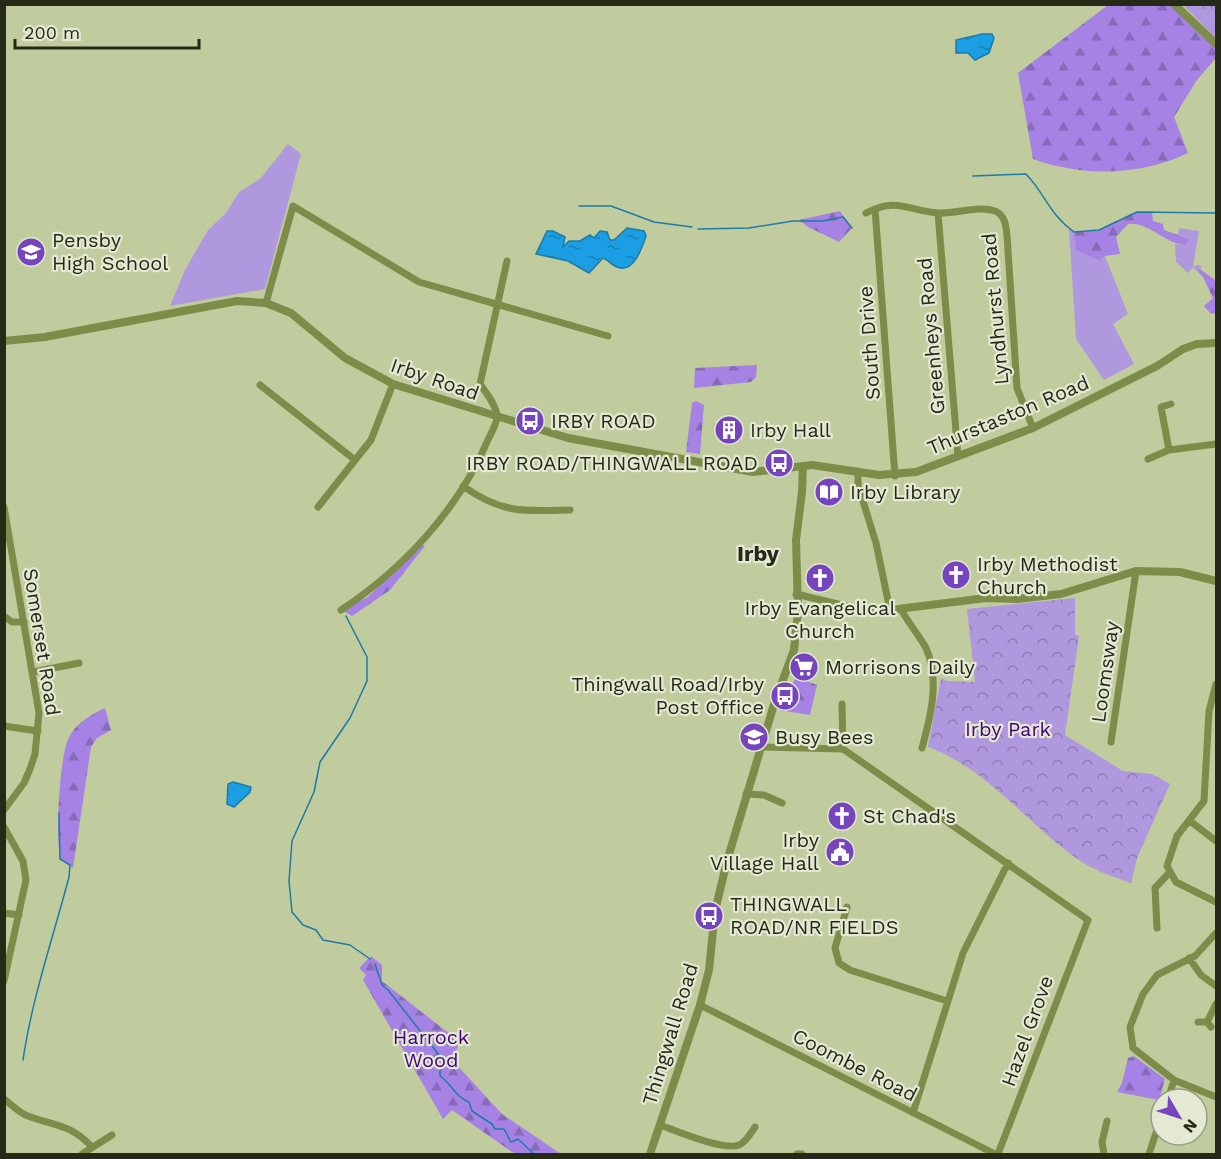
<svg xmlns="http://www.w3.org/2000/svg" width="1221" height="1159" font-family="'Work Sans',sans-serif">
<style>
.grass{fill:#b098de}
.forest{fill:url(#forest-firs)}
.park{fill:url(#park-crowns)}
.water{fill:url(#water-ripples);stroke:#1e7ba6;stroke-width:1.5}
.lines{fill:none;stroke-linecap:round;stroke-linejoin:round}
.stream{stroke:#1e7ba6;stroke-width:1.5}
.minor{stroke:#7e8c4a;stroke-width:7}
.tertiary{stroke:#7e8c4a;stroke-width:8}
.labels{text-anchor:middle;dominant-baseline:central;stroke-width:4.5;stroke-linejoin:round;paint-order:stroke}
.poi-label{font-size:20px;fill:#252918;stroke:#e3e9d2;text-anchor:start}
.street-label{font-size:20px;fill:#252918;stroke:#e3e9d2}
.park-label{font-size:20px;fill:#45017e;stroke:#e3e9d2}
.quarter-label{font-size:22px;font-weight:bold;fill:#252918;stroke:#e3e9d2}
</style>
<defs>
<pattern id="forest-firs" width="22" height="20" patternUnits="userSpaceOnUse" patternTransform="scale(1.5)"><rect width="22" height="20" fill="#a682e4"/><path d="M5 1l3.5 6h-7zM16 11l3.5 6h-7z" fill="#876ab8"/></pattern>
<pattern id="park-crowns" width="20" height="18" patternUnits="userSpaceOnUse" patternTransform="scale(1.5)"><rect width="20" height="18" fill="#b098de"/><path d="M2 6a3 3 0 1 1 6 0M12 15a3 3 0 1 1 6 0" fill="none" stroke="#8f7cb3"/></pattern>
<pattern id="water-ripples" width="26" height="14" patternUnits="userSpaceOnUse" patternTransform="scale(1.5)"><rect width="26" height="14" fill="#1b9ee3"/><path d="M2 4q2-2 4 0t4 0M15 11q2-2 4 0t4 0" fill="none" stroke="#1881b7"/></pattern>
</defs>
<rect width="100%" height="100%" fill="#c0cb9e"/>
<path class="grass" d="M288,144L301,154L265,289L170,306L185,270L208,230L226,213L239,192L260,179Z
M1179,228L1199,231L1193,267L1197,265L1202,266L1198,272L1193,267L1188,273L1176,262L1175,244L1186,245L1188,239L1178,235Z
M1069,229L1074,232L1077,250L1098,261L1105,256L1128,314L1113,324L1134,364L1104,380L1076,339Z"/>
<path class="forest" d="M1108,5H1170L1216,49V58L1197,80L1174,117L1188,153C1140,176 1083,177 1033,159L1018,73Z
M840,211L852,228L839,242L808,227L799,220Z
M1152,211L1153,221L1163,224L1164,230L1189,239L1186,245C1164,244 1150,222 1128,224L1116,237L1120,254L1105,256L1099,261L1076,250L1074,232L1099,230L1136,212Z
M1200,269L1216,281V313L1211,314L1204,306L1213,298L1203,277L1198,272Z
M757,365L756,377L751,382L694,388L695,368Z
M696,401L704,405L700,454L686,452L692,403Z
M421,544L425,546L390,590L352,616L342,610L368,597Z
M796,677L817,685L810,715L779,710Z
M105,708L111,730L97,738L91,747L73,868L60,859C56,832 59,767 67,742C73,725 90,715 105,708Z
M371,956L382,965V981L460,1042L454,1055L455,1063L502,1114L561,1154H515L452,1110L443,1119L363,980L366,975L359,968Z
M1134,1056L1165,1079L1159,1100L1117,1092L1122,1083L1128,1058Z"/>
<path class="park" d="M1183,5H1216V38Z
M1075,598V635L1079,636L1065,735L1123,771L1152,774L1170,784L1137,858L1131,883C1112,876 1092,870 1076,858C1027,823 986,768 928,747L941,678L947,681L975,682L967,609Z"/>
<path class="water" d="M982,34H992L994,38L989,53L975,60L968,53H956V40Z
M627,228L644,231L646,236C642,248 633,276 615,266C610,264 609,260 603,258L589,273L568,261L536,254L547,231H553L565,237L563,247L569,241H580L590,235L594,238L600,231L607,232L610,240H614Z
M233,782L251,787L250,792L234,807L227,804L228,784Z"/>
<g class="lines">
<path class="stream" d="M973,176L1026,174C1046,195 1049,214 1074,232L1099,230L1137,212L1216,213
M579,206H611L654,222L692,227
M698,229L749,228L793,221H823L843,217L852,228
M346,616L367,657V681L350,718L320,762L314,792L292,841L289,881L292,912L303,925L316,930L323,940L350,945L370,959
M375,964L382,985L388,990L443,1060L445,1066L440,1071V1076C452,1084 455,1097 469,1102L472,1111L492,1124L495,1129H504L511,1142L518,1139L534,1154
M23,1060C32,998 53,938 69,877L70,865L60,859L59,813"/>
<path class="minor" d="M875,209L895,476
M866,213C898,196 910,212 939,213C956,214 979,205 995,211C1005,215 1006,226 1007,235L1017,388L1033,428
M938,213L958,456
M266,303L293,206L419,282L608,336
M260,385L355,460
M1169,450L1161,407L1171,404
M1148,459L1169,450L1216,444
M463,486C502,514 524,511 570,510
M4,507L39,713L35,754L30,769L24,783L4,810
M318,507L371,440L393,384
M796,594L871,612L890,610L876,543L858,485V471
M901,609C908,623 919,635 926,648C940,680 931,715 922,748
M341,610C402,570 458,510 487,442C490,435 497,424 497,417C497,406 486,393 480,384L507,261
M4,616L12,622H24
M33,672L79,663
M1216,684L1209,711L1204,801L1177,836L1167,866L1176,882L1216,902
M842,704L843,749
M4,726L38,731
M1111,742L1136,571
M761,747L843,749L1088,920L998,1154
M746,794L764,795L782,803
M1190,821L1216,841
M4,827L23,861L26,880L4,981
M847,907L835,948L839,963L850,970L947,1001
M4,913L19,915
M1157,928L1155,888L1169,873
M1216,933L1195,956L1157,975L1143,994L1130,1027L1133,1048L1174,1080L1216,1097
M1189,958L1201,975L1216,986
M700,1005L995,1154
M1198,1022H1207
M1211,1027L1207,1022L1216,1004
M4,1099C11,1104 19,1113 28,1116C55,1126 71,1124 92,1147
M1168,1099L1174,1080
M913,1113L963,953L1008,863
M660,1125C677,1131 723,1151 739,1145C746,1142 751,1133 755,1127
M82,1154L112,1135
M797,1154H802
M1104,1154L1102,1142L1107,1121
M1149,1154L1161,1118"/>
<path class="tertiary" d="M1174,4L1216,44
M4,341L45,337L237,301L266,303L291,313L345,358L393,384L568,438L753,472L812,465L879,475L916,472L1033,428L1157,366L1183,349L1197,344L1216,343
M890,610L986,598L1017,599L1061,594L1136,571L1180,572L1216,581
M650,1154L700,1005L709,970L715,911L727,861L775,701L794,650L798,611L796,540L802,492L803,466"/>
</g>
<defs>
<g id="school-disc" transform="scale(1.5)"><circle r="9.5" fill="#7644bc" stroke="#e3e9d2"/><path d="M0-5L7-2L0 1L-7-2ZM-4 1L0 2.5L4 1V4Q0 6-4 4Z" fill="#fff"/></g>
<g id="bus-disc" transform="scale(1.5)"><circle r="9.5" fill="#7644bc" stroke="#e3e9d2"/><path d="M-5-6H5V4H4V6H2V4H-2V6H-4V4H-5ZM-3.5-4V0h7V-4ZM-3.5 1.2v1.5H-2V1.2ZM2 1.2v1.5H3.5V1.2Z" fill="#fff"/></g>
<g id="building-disc" transform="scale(1.5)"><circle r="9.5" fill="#7644bc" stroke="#e3e9d2"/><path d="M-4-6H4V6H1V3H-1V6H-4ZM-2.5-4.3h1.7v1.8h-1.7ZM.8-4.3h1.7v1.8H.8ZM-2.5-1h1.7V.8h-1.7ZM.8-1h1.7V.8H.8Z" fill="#fff"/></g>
<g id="library-disc" transform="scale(1.5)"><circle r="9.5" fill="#7644bc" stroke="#e3e9d2"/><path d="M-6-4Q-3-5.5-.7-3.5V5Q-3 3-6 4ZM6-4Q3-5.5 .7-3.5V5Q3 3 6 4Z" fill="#fff"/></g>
<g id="church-disc" transform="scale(1.5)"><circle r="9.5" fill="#7644bc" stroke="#e3e9d2"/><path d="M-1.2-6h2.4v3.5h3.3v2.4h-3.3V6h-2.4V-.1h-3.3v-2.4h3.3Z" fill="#fff"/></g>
<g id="supermarket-disc" transform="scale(1.5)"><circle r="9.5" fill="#7644bc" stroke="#e3e9d2"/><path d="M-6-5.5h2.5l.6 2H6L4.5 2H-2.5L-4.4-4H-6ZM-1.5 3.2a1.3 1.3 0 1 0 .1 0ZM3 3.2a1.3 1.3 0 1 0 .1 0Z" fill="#fff"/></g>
<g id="civic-disc" transform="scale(1.5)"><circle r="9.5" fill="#7644bc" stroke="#e3e9d2"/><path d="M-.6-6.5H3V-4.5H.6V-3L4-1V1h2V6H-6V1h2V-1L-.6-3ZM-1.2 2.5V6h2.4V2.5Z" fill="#fff"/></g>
</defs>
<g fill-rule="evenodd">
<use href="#school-disc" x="31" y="252"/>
<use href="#bus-disc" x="530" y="421"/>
<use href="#building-disc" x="729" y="430"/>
<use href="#bus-disc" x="779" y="463"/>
<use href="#library-disc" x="829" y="492"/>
<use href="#church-disc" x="956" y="575"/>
<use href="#church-disc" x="820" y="578"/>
<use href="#supermarket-disc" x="804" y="667"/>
<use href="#bus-disc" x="785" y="696"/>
<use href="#school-disc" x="754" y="737"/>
<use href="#church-disc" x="842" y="816"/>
<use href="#civic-disc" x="840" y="852"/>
<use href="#bus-disc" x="709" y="916"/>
</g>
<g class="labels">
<g class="poi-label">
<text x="52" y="240">Pensby<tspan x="52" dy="23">High School</tspan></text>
<text x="551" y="421">IRBY ROAD</text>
<text x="750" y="430">Irby Hall</text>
<text x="758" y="463" text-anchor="end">IRBY ROAD/THINGWALL ROAD</text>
<text x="850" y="492">Irby Library</text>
<text x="977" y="564">Irby Methodist<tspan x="977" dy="23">Church</tspan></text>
<text x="820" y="608" text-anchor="middle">Irby Evangelical<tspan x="820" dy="23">Church</tspan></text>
<text x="825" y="667">Morrisons Daily</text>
<text x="764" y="684" text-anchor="end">Thingwall Road/Irby<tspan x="764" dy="23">Post Office</tspan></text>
<text x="775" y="737">Busy Bees</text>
<text x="863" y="816">St Chad's</text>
<text x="819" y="840" text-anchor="end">Irby<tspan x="819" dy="23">Village Hall</tspan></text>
<text x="730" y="904">THINGWALL<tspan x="730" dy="23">ROAD/NR FIELDS</tspan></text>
</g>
<g class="street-label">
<text transform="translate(995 309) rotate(-95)">Lyndhurst Road</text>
<text transform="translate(931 336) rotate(-95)">Greenheys Road</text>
<text transform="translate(869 343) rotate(-94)">South Drive</text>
<text transform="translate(435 379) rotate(19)">Irby Road</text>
<text transform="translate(1008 415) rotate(-23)">Thurstaston Road</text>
<text transform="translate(42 642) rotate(81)">Somerset Road</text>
<text transform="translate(1105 672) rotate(-82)">Loomsway</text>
<text transform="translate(1027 1031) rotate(-70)">Hazel Grove</text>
<text transform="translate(670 1034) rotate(-73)">Thingwall Road</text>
<text transform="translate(855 1065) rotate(27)">Coombe Road</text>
</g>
<g class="park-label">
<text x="1008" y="729">Irby Park</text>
<text x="431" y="1037">Harrock<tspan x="431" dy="23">Wood</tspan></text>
</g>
<g class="quarter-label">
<text x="758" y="553">Irby</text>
</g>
</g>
<rect width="1221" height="1159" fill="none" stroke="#252918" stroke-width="12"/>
<g transform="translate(1179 1117) rotate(129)"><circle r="28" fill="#e3e9d2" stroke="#979c88" stroke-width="1.5"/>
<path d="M0-4.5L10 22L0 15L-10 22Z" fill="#7644bc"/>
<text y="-9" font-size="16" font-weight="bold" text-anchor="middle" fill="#252918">N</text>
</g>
<path d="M15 39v9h184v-9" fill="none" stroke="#252918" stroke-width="3"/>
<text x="24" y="39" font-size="18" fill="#252918" stroke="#e3e9d2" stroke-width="4.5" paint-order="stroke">200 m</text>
</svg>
